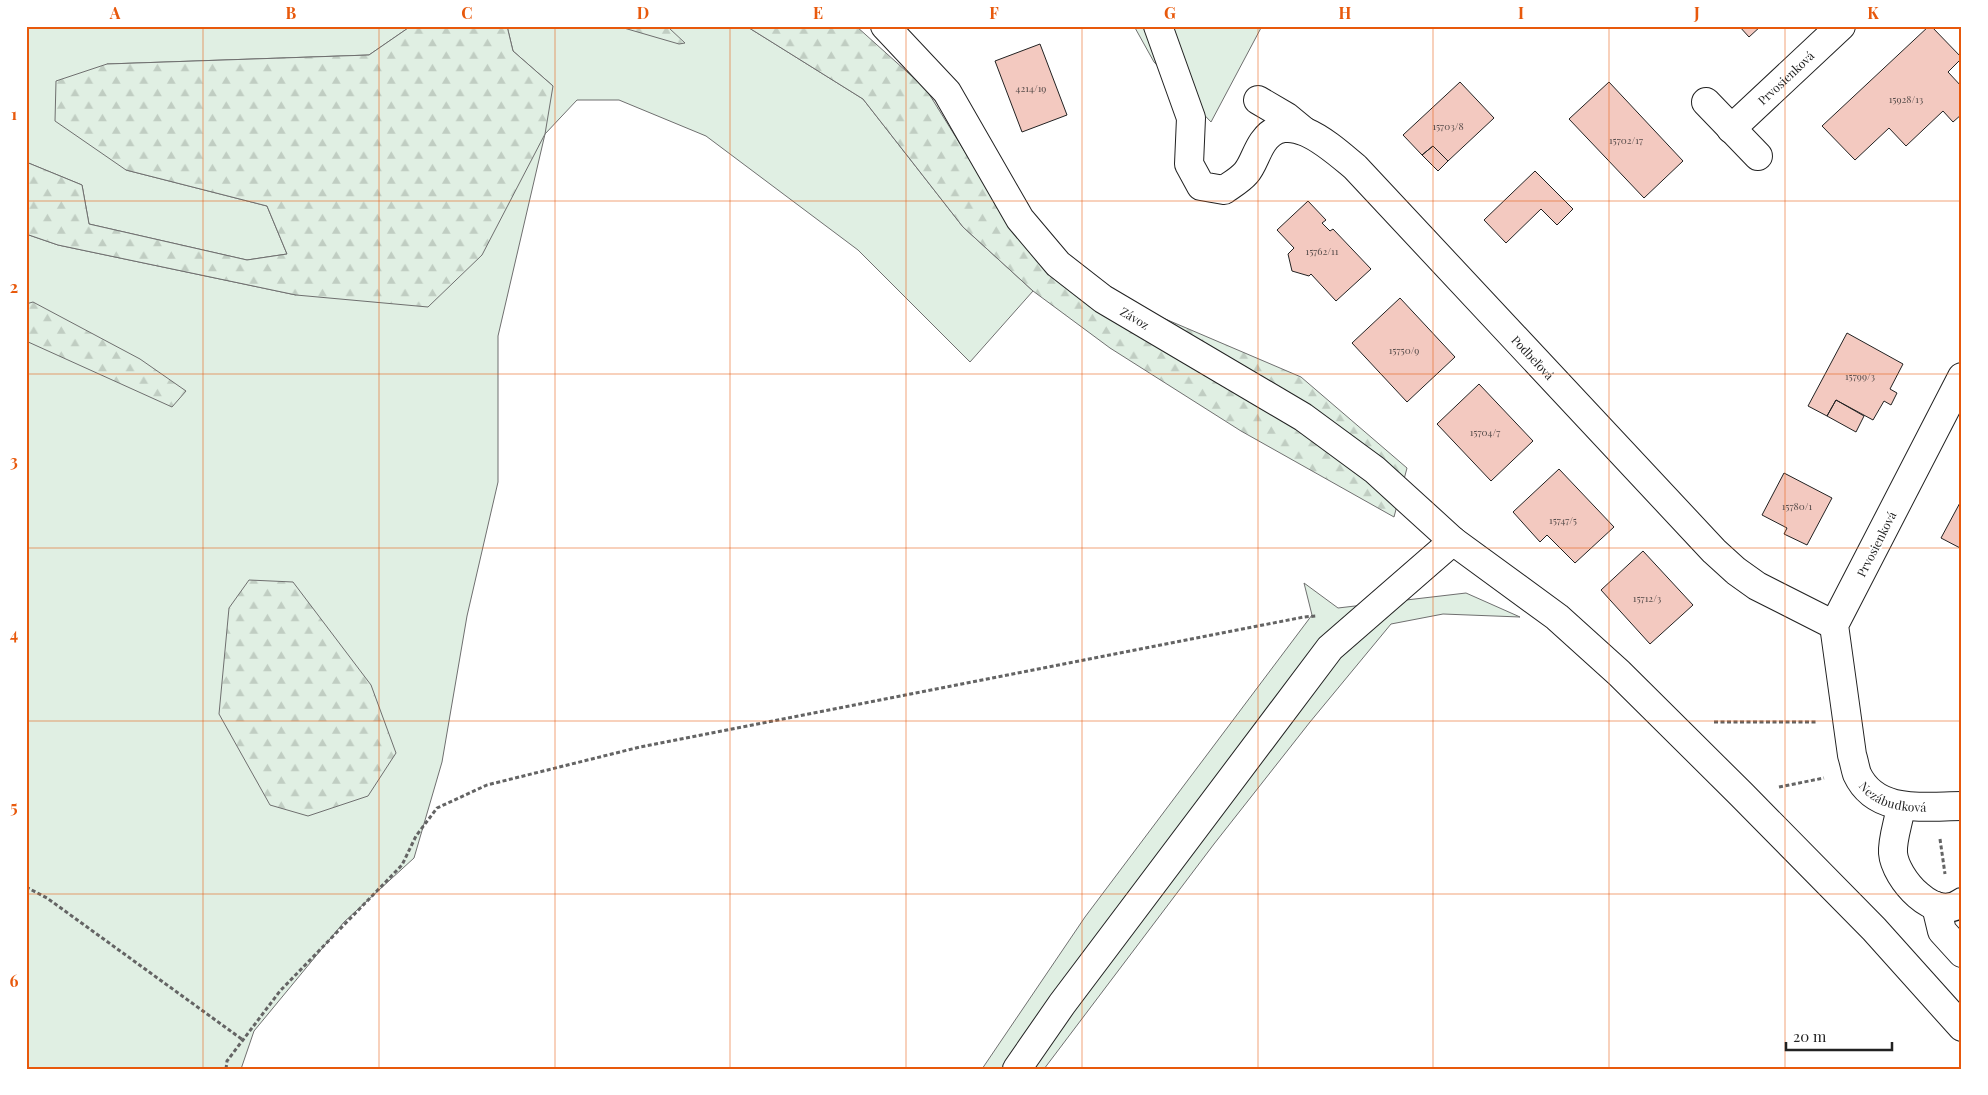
<svg xmlns="http://www.w3.org/2000/svg" width="1988" height="1095" font-family="'Playfair Display',serif">
<style>
.green{fill:#e0efe3;stroke:#6f6f6f}
.forest{fill:url(#forest-firs);stroke:#6f6f6f}
.building{fill:#f3c9c0;stroke:#222}
.lines{fill:none;stroke-linecap:round;stroke-linejoin:round}
.minor-casing{stroke:#222;stroke-width:30}
.path{stroke:#646464;stroke-width:3;stroke-dasharray:4 2.5;stroke-linecap:butt}
.minor{stroke:#fff;stroke-width:28}
.grid{fill:none;stroke:#e8590c;stroke-width:1;stroke-opacity:0.55}
.labels{text-anchor:middle;dominant-baseline:central;stroke-width:4;stroke-linejoin:round;paint-order:stroke}
.number-label{font-size:10px;fill:#564c4a}
.street-label{font-size:12px;fill:#222;stroke:#fff}
.neatline{fill:none;stroke:#e8590c;stroke-width:2}
.grid-label{font-size:16px;text-anchor:middle;font-weight:bold;fill:#e8590c}
</style>
<defs>
<pattern id="forest-firs" width="22" height="20" patternUnits="userSpaceOnUse" patternTransform="scale(1.25)"><rect width="22" height="20" fill="#e0efe3"/><path d="M5 1l3.5 6h-7zM16 11l3.5 6h-7z" fill="#c0cdc2"/></pattern>
</defs>
<rect width="100%" height="100%" fill="#fff"/>
<path class="green" d="M26,26H411L369,55L107,64L126,170L267,206L287,254L247,260L89,224L82,185L26,162Z
M507,26H746L863,99L963,227L1033,291L970,362L858,250L706,136L619,100H577L545,134L498,336V482L467,616L442,762L414,858L344,922L254,1031L241,1069H26V234L58,245L296,295L553,86L513,51Z
M1134,26H1262L1211,122L1154,62Z
M1304,583L1338,608L1466,593L1520,617L1443,614L1391,624L1310,722L1214,844L1044,1069H982L1085,917L1312,615Z"/>
<path class="forest" d="M411,26H507L513,51L553,86L545,134L482,255L428,307L296,295L58,245L26,234V162L82,185L89,224L247,260L287,254L267,206L126,170L55,121L56,81L107,64L369,55Z
M617,26H665L669,28L685,43L679,44Z
M746,26H856L926,89L993,197L1102,292L1301,377L1407,468L1394,517L1241,431L1110,348L1033,291L963,227L863,99Z
M33,302L140,359L186,391L172,407L26,341V304Z
M249,580L293,582L371,685L396,753L368,796L308,816L270,805L219,714L229,608Z"/>
<path class="building" d="M1739,26H1761L1749,37Z
M1929,26H1931L1962,58L1948,72L1962,87V114L1953,122L1943,111L1906,146L1889,128L1855,160L1822,126Z
M1040,44L1067,115L1022,132L995,61Z
M1460,82L1494,118L1448,161L1433,146L1422,155L1403,135Z
M1609,82L1683,161L1644,198L1569,119Z
M1433,146L1448,161L1438,171L1422,155Z
M1535,171L1573,209L1557,225L1541,209L1506,243L1484,220Z
M1308,201L1326,220L1322,223L1330,231L1333,229L1371,269L1336,301L1311,274L1309,276L1292,271L1288,254L1294,248L1277,230Z
M1400,298L1455,357L1407,402L1352,343Z
M1847,333L1903,364L1890,389L1897,393L1891,405L1884,401L1873,420L1836,400L1827,416L1808,406Z
M1479,384L1533,441L1491,481L1437,424Z
M1836,400L1864,416L1856,432L1827,416Z
M1559,469L1614,527L1575,563L1547,535L1540,542L1513,512Z
M1784,473L1832,498L1807,545L1784,534L1787,528L1762,515Z
M1962,499V549L1941,538Z
M1643,551L1693,605L1650,644L1601,590Z"/>
<g class="lines">
<g class="minor-casing">
<g id="minor">
<path id="s1" d="M885,26L947,92L1020,219L1058,264L1103,299L1303,417L1375,470L1453,541L1557,617L1619,673L1741,794L1874,929L1962,1027"/>
<path id="s2" d="M1158,26L1191,118L1189,164L1201,186L1224,190C1231,185 1240,180 1246,173C1253,165 1256,152 1263,142C1288,106 1332,148 1355,167L1714,551L1736,571L1757,586L1834,625"/>
<path d="M1258,100L1287,117L1304,131"/>
<path d="M1706,102L1758,156"/>
<path id="s3" d="M1731,129L1841,26"/>
<path id="s4" d="M1962,377L1834,625L1852,755C1854,761 1855,768 1857,774C1876,815 1925,806 1962,806"/>
<path d="M1901,806C1899,821 1892,839 1893,853C1895,878 1935,924 1962,902"/>
<path d="M1936,906L1942,931L1962,953"/>
<path d="M1017,1069L1062,1004L1330,648L1453,541"/>
</g>
</g>
<path class="path" d="M1714,722H1816
M1779,787L1824,778
M1940,839L1945,874
M26,887L47,898L243,1040
M226,1069L227,1061L280,991L402,865L416,836L437,808L487,785L640,747L1304,617L1316,616"/>
<use href="#minor" class="minor"/>
</g>
<path class="grid" d="M203,26V1069M379,26V1069M555,26V1069M730,26V1069M906,26V1069M1082,26V1069M1258,26V1069M1433,26V1069M1609,26V1069M1785,26V1069M26,201H1962M26,374H1962M26,548H1962M26,721H1962M26,894H1962"/>
<g class="labels">
<g class="number-label">
<text x="1031" y="88">4214/19</text>
<text x="1906" y="99">15928/13</text>
<text x="1448" y="126">15703/8</text>
<text x="1626" y="140">15702/17</text>
<text x="1322" y="251">15762/11</text>
<text x="1404" y="350">15750/9</text>
<text x="1860" y="376">15799/3</text>
<text x="1485" y="432">15704/7</text>
<text x="1797" y="506">15780/1</text>
<text x="1563" y="520">15747/5</text>
<text x="1647" y="598">15712/3</text>
</g>
<g class="street-label">
<text stroke="none"><textPath href="#s3" startOffset="75">Prvosienková</textPath></text>
<text stroke="none"><textPath href="#s1" startOffset="390">Závoz</textPath></text>
<text stroke="none"><textPath href="#s2" startOffset="625">Podbeľová</textPath></text>
<text transform="translate(1876 544) rotate(-63)">Prvosienková</text>
<text stroke="none"><textPath href="#s4" startOffset="476">Nezábudková</textPath></text>
</g>
</g>
<rect width="1988" height="1095" fill="none" stroke="#ffffff" stroke-width="55"/>
<path d="M1786 1042v8h106v-8" fill="none" stroke="#222222" stroke-width="2.5"/>
<text x="1793" y="1042" font-size="15" fill="#222222" stroke="#ffffff" stroke-width="4" paint-order="stroke">20 m</text>
<rect x="28" y="28" width="1932" height="1040" class="neatline"/>
<g class="grid-label">
<text x="115" y="19">A</text>
<text x="291" y="19">B</text>
<text x="467" y="19">C</text>
<text x="643" y="19">D</text>
<text x="818" y="19">E</text>
<text x="994" y="19">F</text>
<text x="1170" y="19">G</text>
<text x="1345" y="19">H</text>
<text x="1521" y="19">I</text>
<text x="1697" y="19">J</text>
<text x="1873" y="19">K</text>
<text x="14" y="120">1</text>
<text x="14" y="293">2</text>
<text x="14" y="467">3</text>
<text x="14" y="640">4</text>
<text x="14" y="813">5</text>
<text x="14" y="987">6</text>
</g>
</svg>
